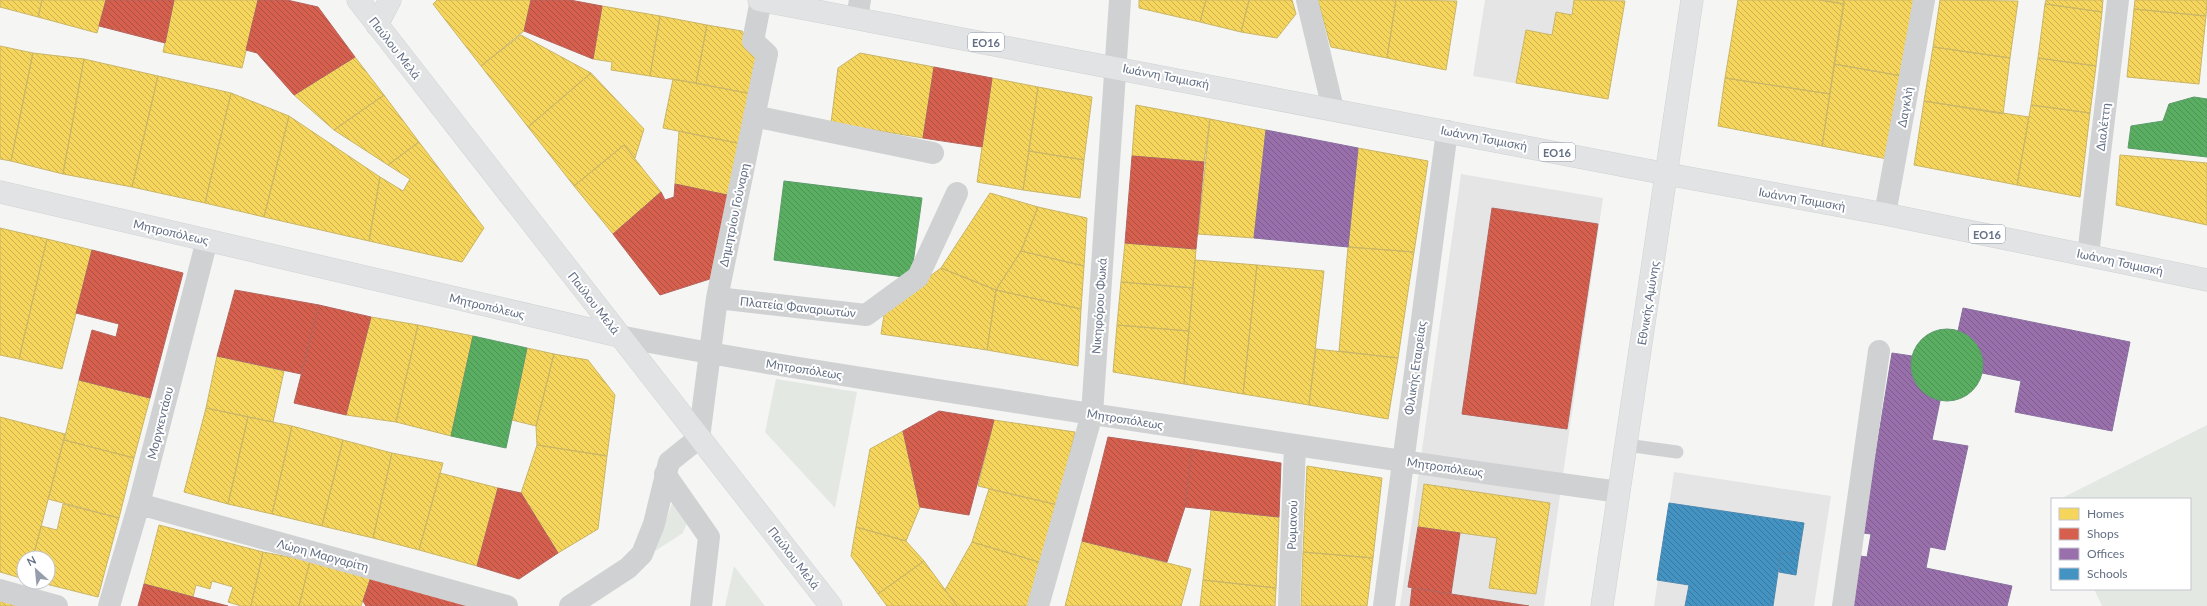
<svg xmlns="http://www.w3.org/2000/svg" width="2207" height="606" font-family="Lato,sans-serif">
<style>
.built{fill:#e5e5e6}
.green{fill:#e3e8e2}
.homes{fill:url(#homes-back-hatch);stroke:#cab668}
.shops{fill:url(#shops-back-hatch);stroke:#b4645e}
.offices{fill:url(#offices-back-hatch);stroke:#8970a0}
.schools{fill:url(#schools-back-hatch);stroke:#4d88b0}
.public{fill:url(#public-back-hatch);stroke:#5d9b6c}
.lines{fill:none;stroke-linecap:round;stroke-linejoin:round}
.secondary-casing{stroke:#d1d3d4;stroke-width:23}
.primary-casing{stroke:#d0d2d3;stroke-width:23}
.lane{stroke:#d0d1d2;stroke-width:13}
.street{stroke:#d0d1d2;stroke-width:22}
.secondary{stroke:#e2e3e4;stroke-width:22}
.primary{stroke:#e2e3e4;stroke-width:22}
.labels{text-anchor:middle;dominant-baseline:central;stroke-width:4;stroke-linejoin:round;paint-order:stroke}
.shield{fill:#fff;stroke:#929aaa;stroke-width:1}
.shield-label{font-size:11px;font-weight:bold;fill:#636f85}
.street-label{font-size:12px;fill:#636f85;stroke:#fff}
</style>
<defs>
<pattern id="homes-back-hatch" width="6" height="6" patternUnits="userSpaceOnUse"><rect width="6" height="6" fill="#f6d55c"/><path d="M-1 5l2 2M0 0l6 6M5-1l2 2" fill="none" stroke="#cbb152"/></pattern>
<pattern id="shops-back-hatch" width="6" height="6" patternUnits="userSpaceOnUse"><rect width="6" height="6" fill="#d6604d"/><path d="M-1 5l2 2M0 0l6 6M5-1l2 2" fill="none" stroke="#a85044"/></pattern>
<pattern id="offices-back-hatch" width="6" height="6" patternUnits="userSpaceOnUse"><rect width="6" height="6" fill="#9970ab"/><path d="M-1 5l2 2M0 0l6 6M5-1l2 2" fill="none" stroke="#7a5c8a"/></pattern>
<pattern id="schools-back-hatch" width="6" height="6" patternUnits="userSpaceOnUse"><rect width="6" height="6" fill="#4393c3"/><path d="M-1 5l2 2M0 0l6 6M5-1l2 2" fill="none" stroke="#3a769c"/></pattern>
<pattern id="public-back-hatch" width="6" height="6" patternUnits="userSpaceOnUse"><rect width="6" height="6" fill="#5aae61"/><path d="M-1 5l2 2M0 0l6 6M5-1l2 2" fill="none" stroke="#4e9256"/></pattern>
</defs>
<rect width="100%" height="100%" fill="#f5f5f4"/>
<path class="built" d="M1485,0H1625L1608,99L1473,76Z
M1461,174L1603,198L1544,606H1400Z
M1674,472L1831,496L1814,606H1654Z"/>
<path class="green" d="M776,379L857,392L835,508L765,432Z
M2207,425V606H2102L2094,589H2190V499H2060Z
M674,498L689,518L683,533L655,551Z
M734,566L765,606H725Z"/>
<path class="homes" d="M0,0H42L38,17L0,7Z
M42,0H106L97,33L38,17Z
M174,0H258L242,68L163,52Z
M437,0H531L524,31L481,66L433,4Z
M1139,0H1206L1200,22L1139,8Z
M1206,0H1249L1241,32L1200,22Z
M1249,0H1292L1296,14L1277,38L1241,32Z
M1318,0H1396L1387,58L1331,47Z
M1396,0L1457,1L1446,70L1387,58Z
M1574,0L1625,1L1608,99L1516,83L1526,30L1552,35L1556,12L1572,15Z
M1738,0H1820L1844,4L1830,94L1725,78Z
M1820,0H1844V4Z
M1844,0H1915L1902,76L1834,64Z
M1940,0L2018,1L2010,58L1933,47Z
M2046,0H2103L2102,12L2045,4Z
M2135,0H2207L2206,16L2134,9Z
M2045,4L2102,12L2096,66L2038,58Z
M602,6L660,16L650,76L611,70L612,62L593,59Z
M2134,9L2206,16L2199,84L2127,77Z
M660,16L707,25L696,83L650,76Z
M707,25L742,31L762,62L752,94L696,83Z
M521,35L591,73L528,127L481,66Z
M0,46L33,53L11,161L0,159Z
M1933,47L2010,58L2003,114L1924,101Z
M33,53L84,59L63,174L11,161Z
M860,53L934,67L923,138L831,123L838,68Z
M355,57L384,95L334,130L294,95Z
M2038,58L2096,66L2090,113L2031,105Z
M84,59L158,76L132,187L63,174Z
M1834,64L1902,76L1887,159L1822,146Z
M591,73L644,129L635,158L624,145L574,186L528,127Z
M158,76L231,93L205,203L132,187Z
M992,78L1038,87L1023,190L977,182Z
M1725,78L1830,94L1822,146L1718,126Z
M673,79L752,94L742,144L663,128Z
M1038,87L1092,97L1084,160L1029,151Z
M231,93L289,116L264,217L205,203Z
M384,95L419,142L388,165L334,130Z
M1924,101L2029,117L2017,185L1914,165Z
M1136,105L1210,119L1204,162L1132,156Z
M2031,105L2090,113L2080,197L2017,185Z
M289,116L380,177L369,241L264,217Z
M1210,119L1266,130L1254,238L1198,234Z
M679,131L742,144L732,196L675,184Z
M419,142L484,228L462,262L369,241L380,177L403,191L410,179L388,165Z
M624,145L661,192L613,234L574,186Z
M1358,148L1428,161L1414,252L1348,247Z
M1029,151L1084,160L1080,198L1023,190Z
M2120,155L2207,163V225L2116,205Z
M990,193L1038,207L1021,251L996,290L941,268Z
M1038,207L1087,218L1084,266L1021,251Z
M0,228L47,239L19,359L0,355Z
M47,239L92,250L62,369L19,359Z
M1125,243L1196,249L1193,288L1121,282Z
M1348,247L1414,252L1398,358L1339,351Z
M1021,251L1084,266L1081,309L996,290Z
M1195,260L1257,265L1243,394L1184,384Z
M1257,265L1324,271L1309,405L1243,394Z
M941,268L996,290L987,350L881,334L885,309Z
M1121,282L1193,288L1189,331L1117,325Z
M996,290L1081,309L1078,366L987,350Z
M371,317L418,325L396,422L346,415Z
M418,325L473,336L451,436L396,422Z
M1117,325L1189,331L1184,384L1113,372Z
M527,348L554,354L536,426L512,420Z
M1316,349L1398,358L1388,419L1309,405Z
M554,354L588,360L615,395L607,456L537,445L536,426Z
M217,356L284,371L273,422L206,408Z
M79,380L150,398L134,458L64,440Z
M206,408L248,417L228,504L184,492Z
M0,417L65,434L33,558H24V579L0,572Z
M248,417L292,426L272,514L228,504Z
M994,420L1075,432L1058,505L978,486Z
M292,426L343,440L322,526L272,514Z
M903,431L920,507L906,541L856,527L870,449Z
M64,440L134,458L119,518L48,499Z
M343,440L392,453L373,538L322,526Z
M537,445L607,456L598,529L558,553L521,493Z
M392,453L443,463L419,550L373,538Z
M1307,466L1382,478L1373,558L1303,552Z
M440,473L498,488L477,566L419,550Z
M1424,484L1550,503L1536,594L1489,588L1497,538L1418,527Z
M989,489L1058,505L1042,563L972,542Z
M63,504L119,518L98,597L38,582H48V558H33L41,526L57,530Z
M1211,510L1279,517L1276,588L1203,580Z
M159,525L263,552L251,606H241L228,602L233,587L212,581L210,589L196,585L193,597L144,584Z
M856,527L906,541L924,561L878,594L851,556Z
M1082,541L1191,569L1181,606H1065Z
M972,542L1042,563L1030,606H957L945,590Z
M263,552L310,561L299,606H251Z
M1303,552L1373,558L1367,606H1301Z
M310,561L372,574L361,606H299Z
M924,561L957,606H887L878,594Z
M1203,580L1276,588L1275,606H1200Z
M0,595L28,606H0Z"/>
<path class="shops" d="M106,0H174L165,43L99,26Z
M258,0H287L318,7L355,57L294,95L257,53L246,50Z
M531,0H570L602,6L593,59L524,31Z
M934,67L992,78L982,147L923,138Z
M1132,156L1204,162L1196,249L1125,243Z
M675,184L732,196L716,277L660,295L613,234L661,192L665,200L674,197Z
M1492,208L1598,224L1567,429L1462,414Z
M92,250L183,273L150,398L79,380L92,330L116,337L119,324L76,313Z
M235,290L319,305L301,374L217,356Z
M319,305L371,317L346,415L294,403Z
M939,411L994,420L969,515L920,507L903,431Z
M1108,437L1192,449L1185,507L1167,562L1082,541Z
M1192,449L1281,463L1279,517L1185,507Z
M498,488L521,493L558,553L519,579L477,566Z
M1418,527L1460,533L1451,594L1408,587Z
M372,574L472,606H366L363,601Z
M144,584L193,597L228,606H138Z
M1412,588L1529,606H1410Z"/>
<path class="offices" d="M1266,130L1358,148L1348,247L1254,238Z
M1963,308L2130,342L2112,431L2015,412L2021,381L1982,373L1983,362L1978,348L1966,335L1958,331Z
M1892,353L1912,356L1911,372L1918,387L1928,396L1940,401L1932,440L1968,446L1945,550L1930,547L1926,568L2012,586L2007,606H1852L1860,556L1867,557L1871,534L1863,533Z"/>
<path class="schools" d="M1669,503L1804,523L1799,554L1781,552L1773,606H1685L1689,585L1657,580Z
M1781,552L1799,554L1796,575L1779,572Z"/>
<path class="public" d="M2194,97L2207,99V157L2128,148L2131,126L2163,121L2169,104Z
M784,181L922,198L911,278L774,260Z
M1911 365a36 36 0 1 1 72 0a36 36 0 1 1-72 0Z
M473,336L527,348L506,448L451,436Z"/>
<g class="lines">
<g class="secondary-casing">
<path id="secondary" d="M358,0L831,606
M0,192L619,336
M1602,606L1692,0"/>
</g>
<g class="primary-casing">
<path id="primary" d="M759,0L1667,174L1885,214L2207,280
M377,25L390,0"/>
</g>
<path class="lane" d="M1626,445L1677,452"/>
<path class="street" d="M1307,0L1333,109
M857,18L860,0
M754,116L933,153
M1885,214L1924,0
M2088,255L2118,0
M717,298L866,315L918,277L957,193
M619,336C760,364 903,384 1046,407C1237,436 1428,466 1619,492
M665,474L709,537L701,606
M139,504L507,606
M0,590L57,606
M109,606L139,504L207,240
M570,606L628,568L642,554L654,524L669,462L699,438L717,298L767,54L753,41L761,0
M1038,606L1092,414L1120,0
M1289,606L1295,445
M1384,606L1447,131
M1843,606L1879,351"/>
<use href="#secondary" class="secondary"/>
<use href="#primary" class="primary"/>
</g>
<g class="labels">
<g class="shield">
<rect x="968" y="33" width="36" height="18" rx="3"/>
<rect x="1539" y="143" width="36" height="18" rx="3"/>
<rect x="1969" y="225" width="36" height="18" rx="3"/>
</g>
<g class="shield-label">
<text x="986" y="42">ΕΟ16</text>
<text x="1557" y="152">ΕΟ16</text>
<text x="1987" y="234">ΕΟ16</text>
</g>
<g class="street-label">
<text transform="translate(395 48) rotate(52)">Παύλου Μελά</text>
<text transform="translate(1166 76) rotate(11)">Ιωάννη Τσιμισκή</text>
<text transform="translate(1905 107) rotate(-80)">Δαγκλή</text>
<text transform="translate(2103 127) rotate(-83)">Διαλέττη</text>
<text transform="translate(1484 138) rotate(11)">Ιωάννη Τσιμισκή</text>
<text transform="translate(1802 199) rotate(10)">Ιωάννη Τσιμισκή</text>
<text transform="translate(734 215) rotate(-78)">Δημητρίου Γούναρη</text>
<text transform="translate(171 232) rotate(13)">Μητροπόλεως</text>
<text transform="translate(2120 262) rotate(12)">Ιωάννη Τσιμισκή</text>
<text transform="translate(594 303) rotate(52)">Παύλου Μελά</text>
<text transform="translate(1648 303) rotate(-81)">Εθνικής Αμύνης</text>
<text transform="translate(487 306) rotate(13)">Μητροπόλεως</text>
<text transform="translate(1099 306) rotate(-86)">Νικηφόρου Φωκά</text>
<text transform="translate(798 307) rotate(6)">Πλατεία Φαναριωτών</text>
<text transform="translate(1415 368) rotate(-82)">Φιλικής Εταιρείας</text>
<text transform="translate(804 369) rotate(9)">Μητροπόλεως</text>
<text transform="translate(1125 419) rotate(9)">Μητροπόλεως</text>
<text transform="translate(160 423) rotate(-76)">Μοργκεντάου</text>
<text transform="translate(1445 467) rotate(8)">Μητροπόλεως</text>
<text transform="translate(1292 525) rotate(-88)">Ρωμανού</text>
<text transform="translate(323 555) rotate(15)">Λώρη Μαργαρίτη</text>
<text transform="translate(794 558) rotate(52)">Παύλου Μελά</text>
</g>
</g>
<rect x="2051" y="498" width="140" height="92" fill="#ffffff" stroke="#c1c5ce"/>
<rect x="2059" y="508" width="20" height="12" fill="#f6d55c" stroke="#c1c5ce"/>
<text x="2087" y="518" font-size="12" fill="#636f85">Homes</text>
<rect x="2059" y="528" width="20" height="12" fill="#d6604d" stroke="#c1c5ce"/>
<text x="2087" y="538" font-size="12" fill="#636f85">Shops</text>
<rect x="2059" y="548" width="20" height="12" fill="#9970ab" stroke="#c1c5ce"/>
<text x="2087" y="558" font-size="12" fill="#636f85">Offices</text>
<rect x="2059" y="568" width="20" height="12" fill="#4393c3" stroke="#c1c5ce"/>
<text x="2087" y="578" font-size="12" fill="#636f85">Schools</text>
<g transform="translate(36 570) rotate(333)"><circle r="19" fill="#ffffff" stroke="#c1c5ce"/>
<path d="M0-3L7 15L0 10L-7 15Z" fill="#969eac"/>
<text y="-6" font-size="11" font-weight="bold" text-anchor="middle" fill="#636f85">N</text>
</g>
</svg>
